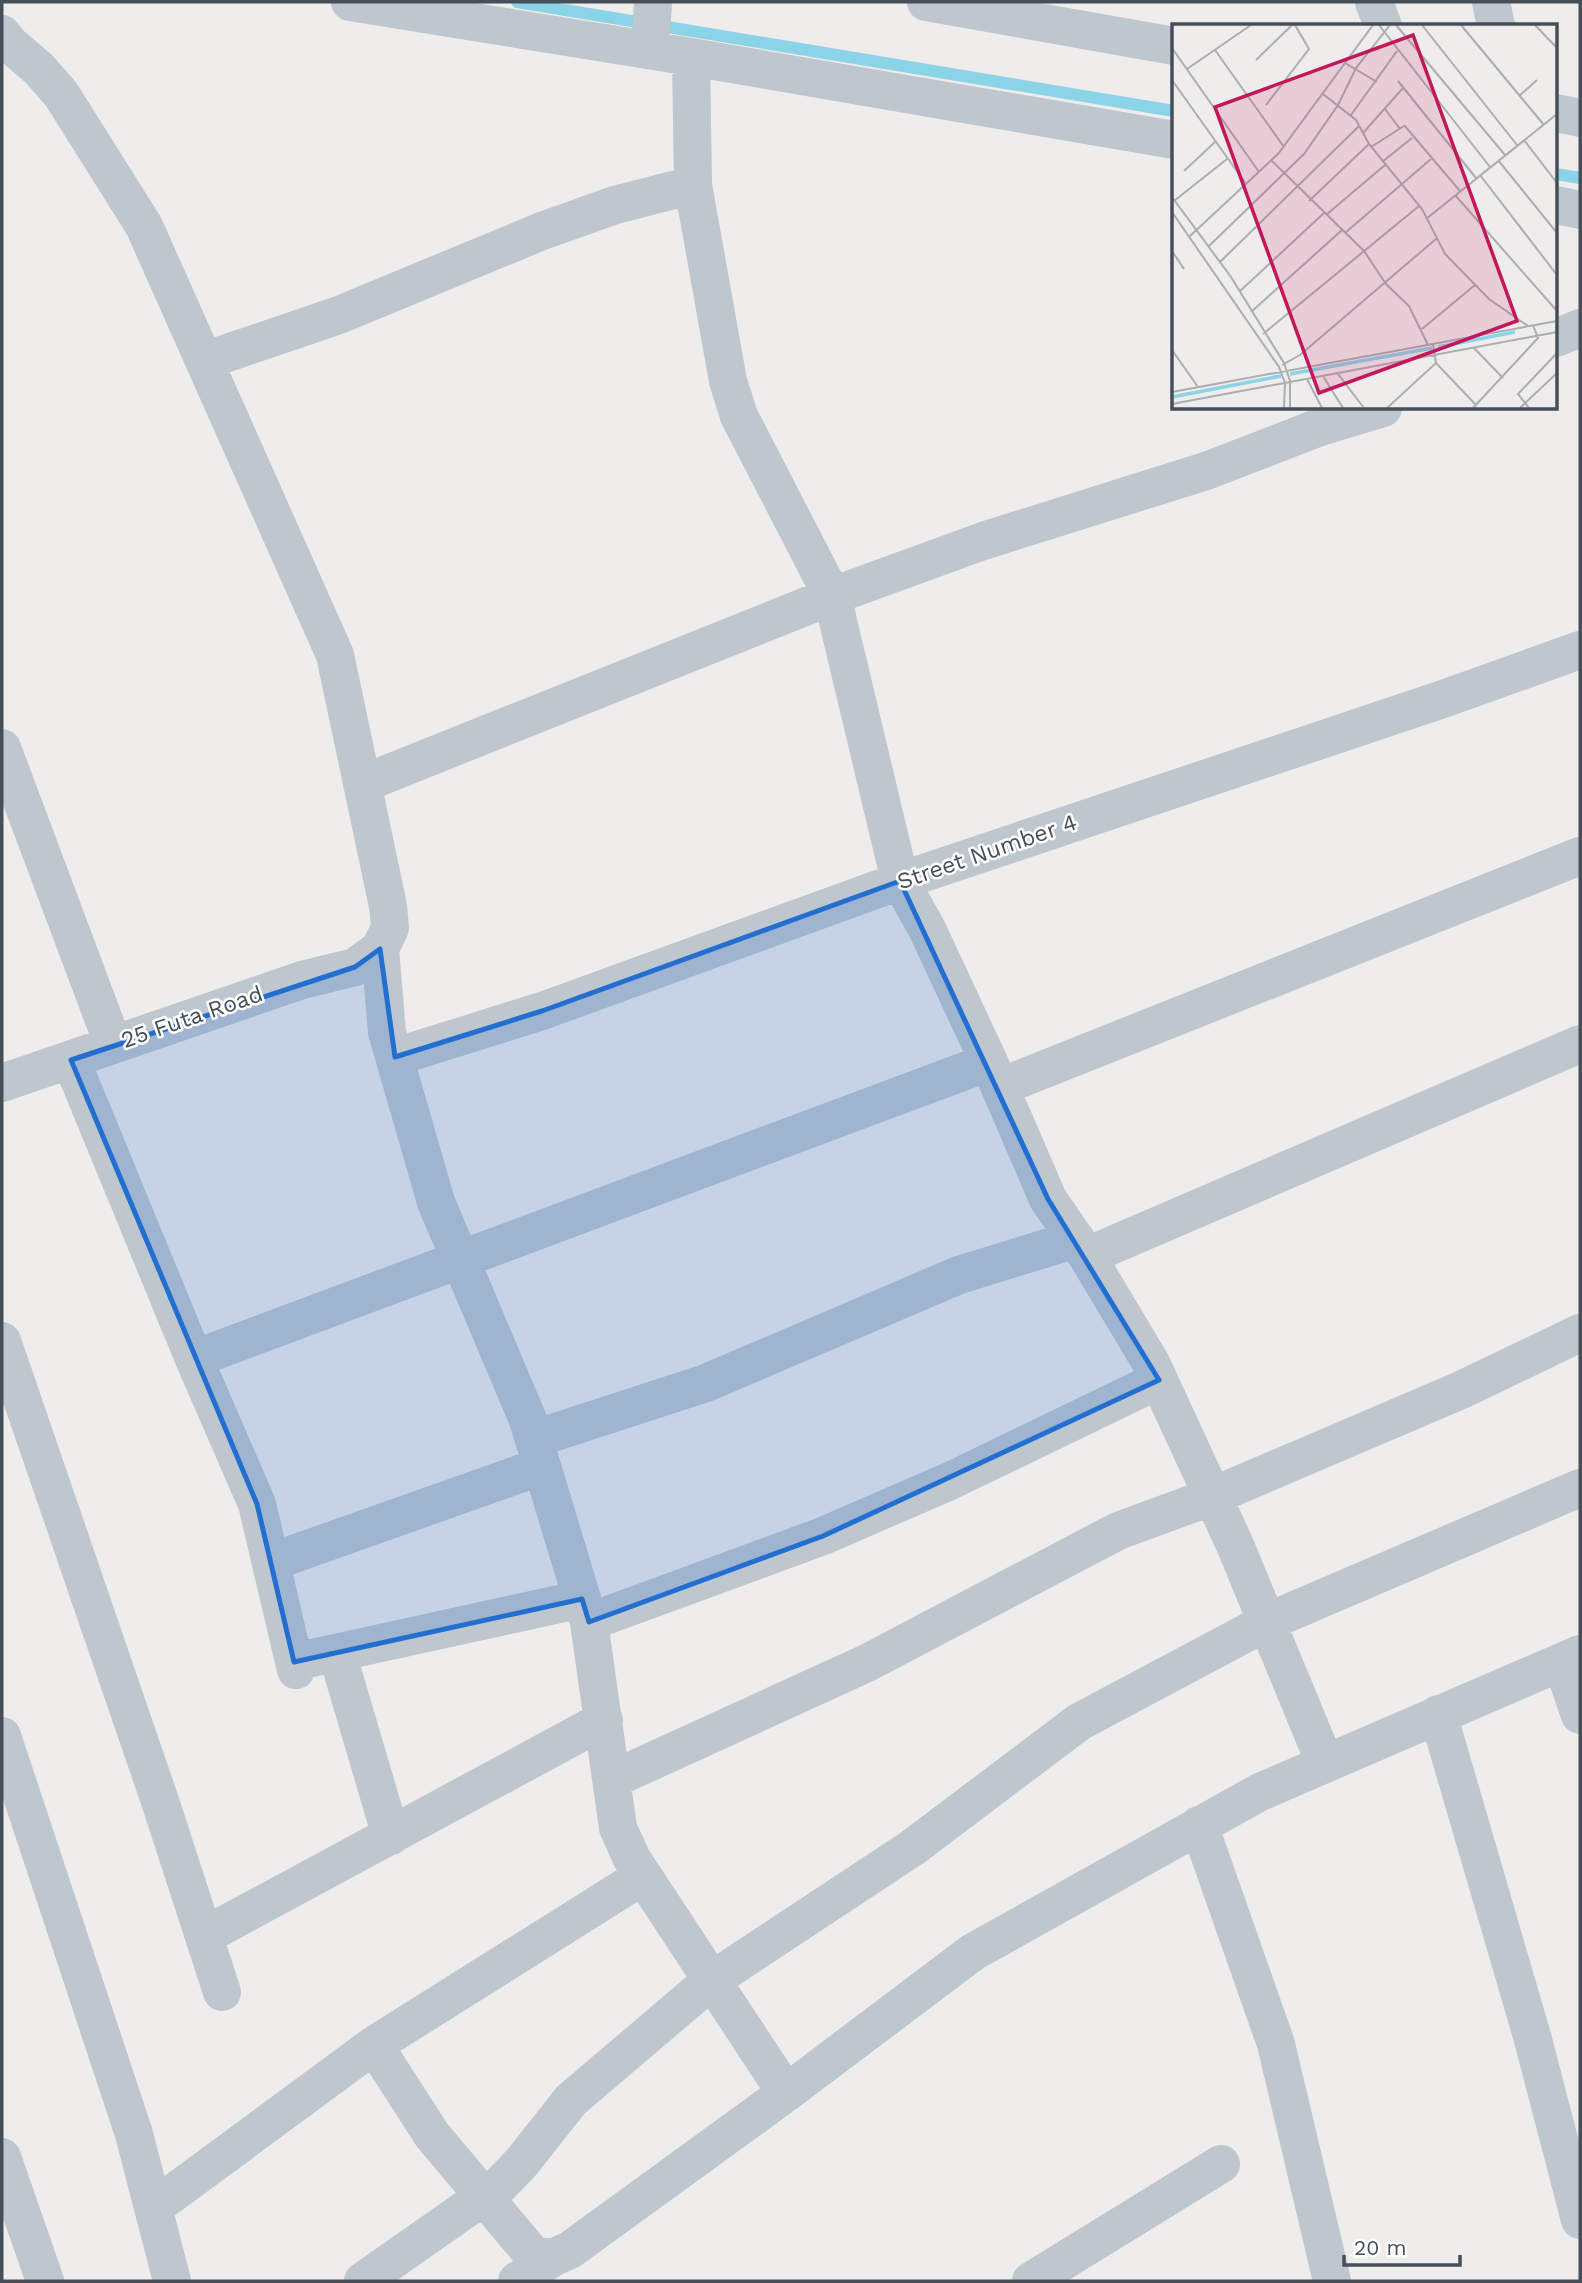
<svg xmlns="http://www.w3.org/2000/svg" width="1582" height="2283" font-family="'Work Sans',sans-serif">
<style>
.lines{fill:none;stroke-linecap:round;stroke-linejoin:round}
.stream{stroke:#8bd3e6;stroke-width:12}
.minor{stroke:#bec6ce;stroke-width:38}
.marked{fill:#236fd1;fill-opacity:0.2;stroke:#236fd1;stroke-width:5;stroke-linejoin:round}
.labels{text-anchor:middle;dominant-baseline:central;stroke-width:5;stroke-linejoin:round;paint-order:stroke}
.street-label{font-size:23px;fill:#464f58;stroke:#fff}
.inset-river{fill:none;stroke:#8bd3e6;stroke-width:3.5}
.inset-road{fill:none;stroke:#abadb1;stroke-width:2}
.view{fill:#c2185b;fill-opacity:0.15;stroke:#c2185b;stroke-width:3.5}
.inset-edge{fill:none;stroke:#464f58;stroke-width:3.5}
</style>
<rect width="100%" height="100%" fill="#efecec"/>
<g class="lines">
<path class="stream" d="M517,2L1174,111
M1556,174L1580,178"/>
<path class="minor" d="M350,2L691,57L1174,140
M926,2L1174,46
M1374,2L1383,26
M1491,2L1496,26
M2,34L11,45L39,69L61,94L144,226L335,655L388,906L390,928L380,949L387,1032L436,1202L528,1420L589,1622L618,1828L632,1859L786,2093
M650,50L653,2
M691,57L693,185L728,381L739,416L832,596L900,881L927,929L989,1062L1048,1199L1087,1256L1151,1363L1235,1545L1325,1763
M1556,113L1580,118
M1556,205L1580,210
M1556,338L1580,328
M204,361L339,315L542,231L615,205L693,185
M2,748L113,1044
M362,784L832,596L983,541L1206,471L1320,427L1383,408
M395,1057L542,1011L900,881L1443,699L1580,650
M71,1060L194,1359L257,1504L296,1670
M2,1083L302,980L355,967L380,949
M1000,1087L1580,856
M1087,1256L1580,1044
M2,1341L160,1801L222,1992
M194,1359L989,1062
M534,1439L706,1383L959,1275L1076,1239
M271,1562L542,1466
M589,1622L823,1536L950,1481L1159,1380
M337,1653L391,1836
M294,1662L582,1599
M1562,1663L1580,1715
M1438,1714L1532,2036L1580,2220
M2,1736L134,2134L172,2281
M613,1779L867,1663L1118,1531L1213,1496L1461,1390L1580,1333
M1199,1825L1276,2044L1332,2281
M204,1936L604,1720
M374,2045L432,2135L533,2255L552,2258L570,2250L786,2093L973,1952L1260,1792L1580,1654
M2,2157L45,2281
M153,2208L374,2045L643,1876
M363,2281L500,2185L522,2162L571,2100L712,1980L912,1848L1079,1722L1267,1622L1580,1488
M517,2281L552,2258
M1031,2281L1221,2164"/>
</g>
<path class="marked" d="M900,881L1048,1199L1159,1380L823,1536L589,1622L582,1599L294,1662L257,1504L71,1060L355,967L380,949L395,1057L542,1011Z"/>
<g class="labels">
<g class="street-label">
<text transform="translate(987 852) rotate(-19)">Street Number 4</text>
<text transform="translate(192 1017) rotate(-19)">25 Futa Road</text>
</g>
</g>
<g transform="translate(1172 24)">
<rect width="385" height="385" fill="#efecec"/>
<path class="inset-river" d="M266,323L343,308M118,350L260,324M0,373L109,352"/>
<path class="inset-road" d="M207,1L318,143M224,1L333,131M250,1L345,121M289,1L372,101M363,1L385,24M0,24L87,148M43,26L112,123M84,36L120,1M173,39L201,1M15,45L79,1M0,56L74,160M226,57L304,154M151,70L184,96L197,120L250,185L273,230L317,275L356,302M347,72L365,56M94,81L137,25L123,1M213,85L228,105M179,91L225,27M232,101L288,167M191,109L231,64M352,116L385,159M199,123L232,102M99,136L192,227L214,260L237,282L256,321M326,136L385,209M210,138L240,114M12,147L43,118M308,151L385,251M283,171L385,287M0,173L59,253L112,339L118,357V384M2,177L55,135M137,177L197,120M0,188L107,343L113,359L112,384M154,191L213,141M254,195L385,90M173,209L259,135M17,213L106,130L173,39L205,58M37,222L132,130L166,81L184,44L218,1M0,227L12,245M48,238L187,102M67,268L152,189M79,288L170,206M250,305L303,261M91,310L247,182M302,324L331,354M0,326L26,363M264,339L304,381M110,341L128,331L264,215M166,350L192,384M151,352L171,384M135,355L150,384M0,368L385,297M0,380L385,308M215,384L264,339L261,320M301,384L366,314L361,301M348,384L385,349M357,384L346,370L385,329"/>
<path class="view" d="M241,11L345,297L147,369L43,83Z"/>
<rect width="385" height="385" class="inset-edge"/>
</g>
<rect width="1582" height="2283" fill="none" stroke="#464f58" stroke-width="7"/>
<path d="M1344 2255v10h116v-10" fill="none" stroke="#464f58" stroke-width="3.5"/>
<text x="1354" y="2255" font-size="21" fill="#464f58" stroke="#ffffff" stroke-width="5" paint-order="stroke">20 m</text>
</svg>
